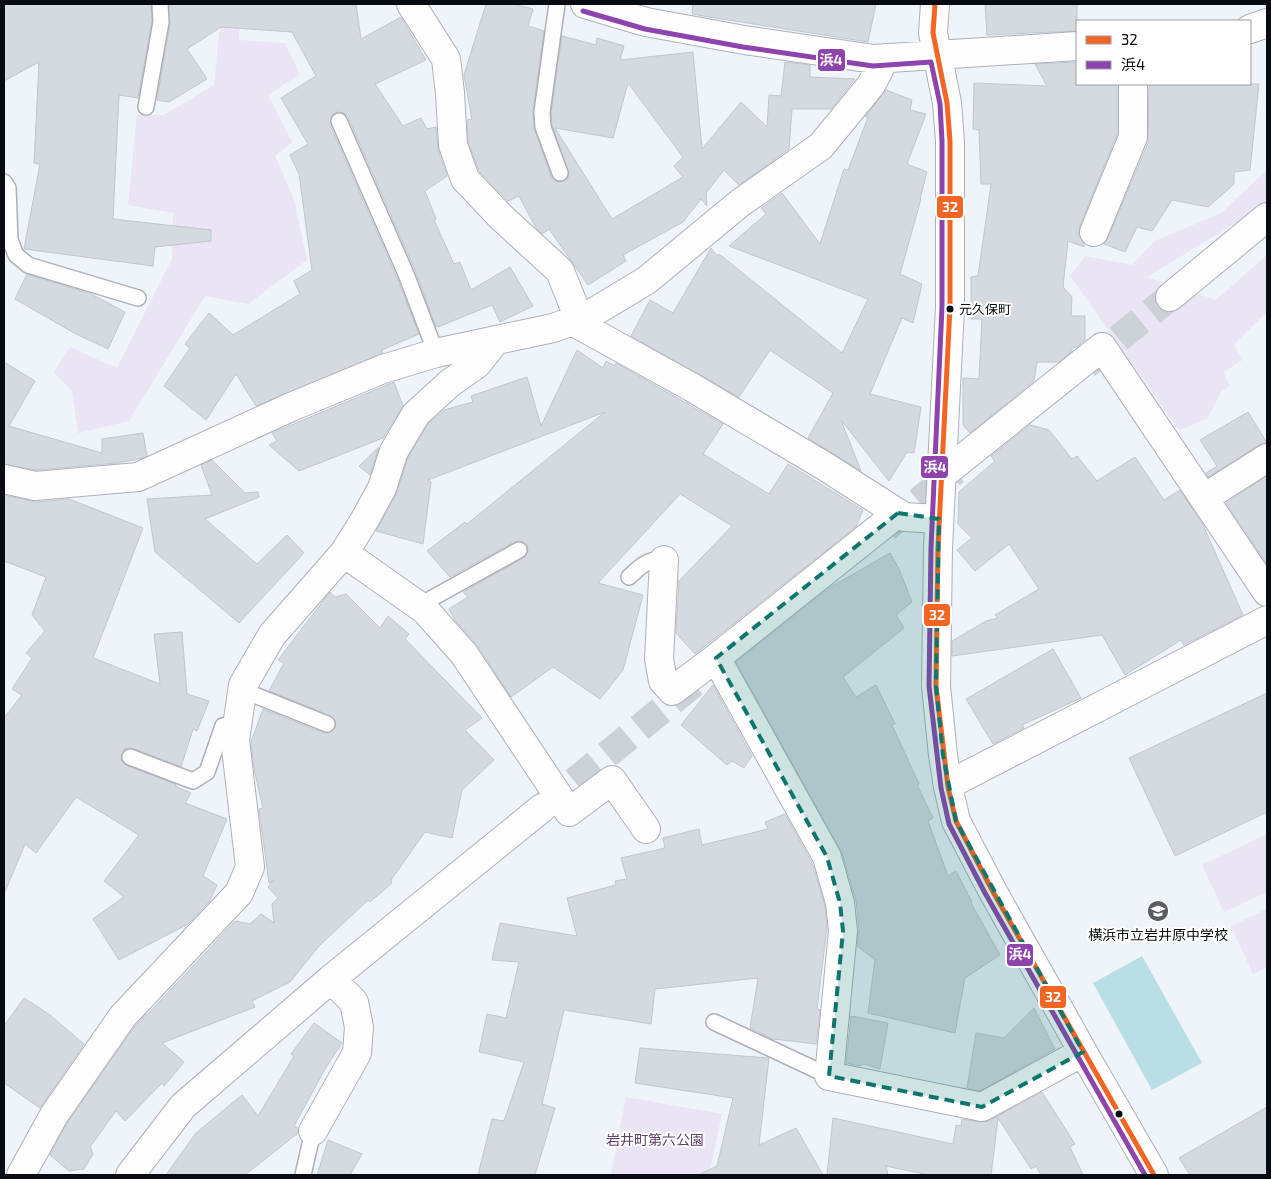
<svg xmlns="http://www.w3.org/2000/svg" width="1271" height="1179" font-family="'Exo 2','Noto Sans JP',sans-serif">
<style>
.green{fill:#eae4f4}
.water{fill:#b9dee5}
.building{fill:#d4dae0;stroke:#c1c7cd;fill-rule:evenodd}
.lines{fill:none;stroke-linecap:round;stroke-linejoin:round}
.minor-tunnel{stroke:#ccd0d7;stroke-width:28;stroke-dasharray:28 14;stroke-linecap:butt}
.service-casing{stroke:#adb1b7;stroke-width:18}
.minor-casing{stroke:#adb1b7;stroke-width:30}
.service{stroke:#fdfdfe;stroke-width:15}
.minor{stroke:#fdfdfe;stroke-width:28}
.bus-1-casing{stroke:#fff;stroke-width:9}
.bus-2-casing{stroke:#fff;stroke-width:9}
.bus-1{stroke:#f26522;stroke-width:5}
.bus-2{stroke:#8e44ad;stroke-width:5}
.marked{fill:#0f766e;fill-opacity:0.2;stroke:#0f766e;stroke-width:4;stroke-dasharray:10 6;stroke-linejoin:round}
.bus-dot{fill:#080c12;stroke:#fff;stroke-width:2}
.labels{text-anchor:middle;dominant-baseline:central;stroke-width:4;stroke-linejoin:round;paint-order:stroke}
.bus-label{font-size:13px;fill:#080c12;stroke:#fff;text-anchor:start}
.poi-label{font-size:14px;fill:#080c12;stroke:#fff}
.park-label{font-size:14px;fill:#5f4170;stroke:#fff}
.line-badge{stroke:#fff;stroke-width:2}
.badge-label{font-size:14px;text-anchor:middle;font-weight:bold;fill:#fff}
</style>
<rect width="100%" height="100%" fill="#eff3fa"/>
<path class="green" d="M222,4H240L239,40L285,43L300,74L268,95L292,142L275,156L294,200L307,260L248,304L205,296L129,421L78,433L72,391L54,372L70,347L117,368L172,259L173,213L128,205L137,115H164L214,85Z
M1267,170V204L1147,277L1216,300L1267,255V312L1234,344L1242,360L1224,372L1229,386L1221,392L1207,419L1179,430L1070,276L1085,256L1132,265L1155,241L1221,213Z
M1267,834V892L1224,912L1202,865Z
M1267,909V967L1253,974L1231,926Z
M626,1097L722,1114L709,1175H611Z"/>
<path class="water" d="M1142,956L1202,1063L1152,1090L1093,983Z"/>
<path class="building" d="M4,4H151L152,21L138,98L119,95L113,219L211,230V241L155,247L153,266L24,249L40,164L34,163L39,62L4,81Z
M169,4H356L361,39L401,17L426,60L375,84L403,126L421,118L427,129L436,127L438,150L447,176L425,191L436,219L434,220L454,264L460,262L471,290L510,267L533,306L500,322L492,305L438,327V326L436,327L415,270L348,117L344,113L336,112L331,116L330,125L397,278L419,334L382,350L383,353L256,406L236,374L206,420L164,386L190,348L185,344L209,313L233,335L300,294L294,281L312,270L299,174L290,155L308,144L281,98L316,76L292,32L221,27L187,49L207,79L169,102L157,100L170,24Z
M486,4H514L533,9L528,26L544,31L533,111L534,128L551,176L558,182L567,179L569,174L552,125L551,112L562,36L596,45L597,38L624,46L620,60L693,52L702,149L741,102L767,127L769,95L781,96L785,62L810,65V77L855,79L831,109H792L789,149L739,185L724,170L706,193L707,206L701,199L683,222L623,255L626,261L588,285L549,229L542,234L536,228L519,196L508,201L479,171L468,142L467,120L472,119L464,75ZM628,83L683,157L674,166L683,177L612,219L555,128L613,138Z
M693,4H876L868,42L703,16L692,14Z
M985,4H1077V31L987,35Z
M1077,62V84H1117V134L1080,226L1079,235L1084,244V247L1068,241L1063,287L1072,297L1071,316H1085V340L1077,347L1071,348V352L1059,362H1037L1034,381L970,433L963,425V378L979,379L982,319H971V277L978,276L991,184H981L979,130L973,129L974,83L1047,86L1035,64Z
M1149,84H1259L1250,170L1234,172V184L1208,207L1172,200L1152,231L1137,227L1125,252L1104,244L1108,238L1148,143Z
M886,90L912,100L910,110L926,114L907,164L927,172L920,199H921L900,274L922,284L913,323L902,318L870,394L921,407L914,453L907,452L889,481L841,420L861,471L808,438L833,393L770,350L739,397L631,336L650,300L673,313L711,248L717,256L719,254L842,353L868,299L729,246L766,214L761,208L782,193L820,244L844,169L848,170L868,117H865Z
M27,274L91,294L125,312L108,349L74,333L15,299Z
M577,350L603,368L606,361L615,366L616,363L723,424L703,454L769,494L788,464L863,510L856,527L695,654L676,633L679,581L732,526L680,494L598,583L643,595L623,670L600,699L553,667L511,697L477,645L455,620L449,609L468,597L463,592L524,558L528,551L527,545L520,541L514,542L450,577L427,551L465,522L467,524L605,412L428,480L431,482L423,544L376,531L396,495L408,457L428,424L444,410L473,402L471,396L527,377L541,426Z
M4,362L35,381L9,426L102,453V439L143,433L147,456L139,459L117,463L36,470L4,464Z
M394,382L403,406L383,438L299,471L269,445L277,441L272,433Z
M1248,412L1267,443L1259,445L1208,477L1206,473L1217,466L1200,440Z
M1030,425L1049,430L1072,459L1077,456L1097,481L1135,457L1164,500L1180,490L1203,525L1243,615L1184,645L1181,640L1125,675L1102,635L952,656V641L986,621L998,618L995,615L1039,589L1009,544L975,571L957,550L972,538L958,524L959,492L995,461L991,456Z
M379,447L370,475L359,466Z
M212,460L245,493L258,492L259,497L205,519L257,564L287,535L304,553L239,623L155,552L147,499L212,495L201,465Z
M1267,476V564L1226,503Z
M4,495L36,502L69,499L143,528L93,658L160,684L154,634L182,632L187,694L209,701L197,731L193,729L181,767L133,748L124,749L121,758L122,762L127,766L176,784L175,786L191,793L185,803L227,819L203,876L217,885L209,902L188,924L119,960L93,919L124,897L104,881L139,835L76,797L36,853L25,844L4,894V718L22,695L12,689L32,658L26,653L45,631L32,615L46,577L4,561Z
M890,553L899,569L912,602L896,615L904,628L843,677L856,697L876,685L895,724L892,725L919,784L917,785L933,818L928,821L948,876L956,871L972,902L971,903L1000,955L965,978L955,1033L868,1013L875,960L857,946L859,930L856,901L842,853L736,662L829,588Z
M330,592L335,597L346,594L380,628L388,616L409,634L405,639L482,718L465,730L494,760L462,790L452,838L425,832L391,880L392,883L370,902L368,900L319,946L290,982L252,1001L255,1007L162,1043L184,1062L164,1086L162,1083L125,1121L116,1111L90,1147L93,1154L84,1169L69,1171L50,1155L67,1123L135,1026L146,1014L147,1015L235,921L250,924L261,914L274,923L272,904L278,898L268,887L274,880L269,883L259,809L263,808L254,769L251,742L263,709L324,733H329L335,728L336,722L331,716L269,691L284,663L278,660Z
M1053,649L1081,698L1022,725L1024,728L993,744L966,699Z
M713,685L752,756L744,768L732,761L727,765L681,725Z
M1267,693V812L1175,856L1129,758Z
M785,814L812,863L825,906L827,927L817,1009L820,1010L816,1044L773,1039L750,1028L758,978L655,989L651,1024L564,1010L542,1104L555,1108L535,1175H478L492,1119L504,1121L524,1062L479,1052L487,1014L506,1018L519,962L492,960L500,923L577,936L567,898L616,885L615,881L627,879L621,858L665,848L663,838L699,829L702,845L768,829L765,822Z
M24,998L50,1015L84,1044L40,1108L4,1083V1026Z
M1034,1008L1055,1049L980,1091L967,1088L976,1033L1004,1038Z
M851,1016L888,1023L880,1069L864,1064L859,1066L846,1063Z
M314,1023L342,1043L325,1069L294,1126L298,1128V1133L245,1175H166L196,1133L242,1095L258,1116L294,1056L291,1054Z
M640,1048L769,1058L759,1145L796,1128L823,1175H698L717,1166L733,1098L635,1083Z
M1042,1092L1075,1144L1070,1147L1083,1175H1041L1036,1166L1031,1169L998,1118L991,1175H929L886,1166L888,1175H827L833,1118L953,1144L956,1125L961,1126L962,1119L979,1122L989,1121Z
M1267,1107V1175H1190L1179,1158Z
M328,1140L362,1154L350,1175H317Z"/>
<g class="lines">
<path class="minor-tunnel" d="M1086,365L1170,297
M886,528L955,471
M542,808L697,681"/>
<g class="service-casing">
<path id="service" d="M557,4L542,112L543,127L560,173
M146,107L161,22L160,4
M339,121L406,274L436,353
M4,182L8,188L10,240L16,255L28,265L138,298
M629,577C640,567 648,558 664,560
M418,606L519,550
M242,690L327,724
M130,757L193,781L207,772L223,726L237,722
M714,1022L829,1076
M303,1175L313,1131"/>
</g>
<g class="minor-casing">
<path id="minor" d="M411,4L446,59L450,93L453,145L465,179L500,216L560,271L579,319
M585,4L646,22L744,40L874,59L1077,46
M935,4L933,33L947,103L950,141V307L938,548L936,686L943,755L948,787L956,821L992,890L1083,1052L1154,1175
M1250,29L1267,23
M1094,232L1133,137V84
M1170,297L1267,217
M572,321L693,388L826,467L904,517L939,519
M942,475L1102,347L1267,592
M4,479L35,486L138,477L291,407L383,369L436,353L553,328L589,315L647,280L740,203L821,146L871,85L885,58
M1204,498L1267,458
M344,553L425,610L464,654L569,812L612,780L646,829
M664,560L659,659L663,681L672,691L716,658L898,513
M716,658L827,857L840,903L843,931L829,1076L982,1107L1083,1052
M948,785L1267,620
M313,1131L357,1053L359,1027L354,1002L331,979
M21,1175L54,1115L123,1016L239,893L250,867L235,740L243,685L272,635L344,553L364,521L382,488L394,451L416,414L450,383L477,364L496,340
M130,1175L183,1106L331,979L542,808"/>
</g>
<use href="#service" class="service"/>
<use href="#minor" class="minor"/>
<g class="bus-1-casing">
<path id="bus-1" d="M935,4L933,33L947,103L950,141V307L938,548L936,686L948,787L956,821L992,890L1154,1175"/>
</g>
<g class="bus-2-casing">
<path id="bus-2" d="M583,11L645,29L743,47L873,66L931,62L940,104L942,141V307L931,548L929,686L941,788L949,824L985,893L1145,1175"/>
</g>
<use href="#bus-1" class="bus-1"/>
<use href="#bus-2" class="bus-2"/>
</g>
<path class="marked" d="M898,513L939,519L936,686L943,755L956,821L1083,1052L982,1107L829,1076L843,931L840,903L827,857L716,658Z"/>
<defs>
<g id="school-disc" transform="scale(1.125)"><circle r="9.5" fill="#595d63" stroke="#fff"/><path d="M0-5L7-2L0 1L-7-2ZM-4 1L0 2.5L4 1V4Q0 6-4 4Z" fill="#fff"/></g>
</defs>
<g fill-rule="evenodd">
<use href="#school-disc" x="1158" y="911"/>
</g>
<g class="bus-dot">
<circle cx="950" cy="309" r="4.5"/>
<circle cx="1119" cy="1114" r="4.5"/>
</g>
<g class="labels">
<g class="bus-label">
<text x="959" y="309">元久保町</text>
</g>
<g class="poi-label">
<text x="1158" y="934">横浜市立岩井原中学校</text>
</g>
<g class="park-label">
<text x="655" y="1139">岩井町第六公園</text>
</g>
</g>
<g class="line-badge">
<rect x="817" y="48" width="29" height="24" rx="5" fill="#8e44ad"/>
<rect x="936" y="195" width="28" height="24" rx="5" fill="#f26522"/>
<rect x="920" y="455" width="29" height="24" rx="5" fill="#8e44ad"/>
<rect x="923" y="603" width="28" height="24" rx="5" fill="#f26522"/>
<rect x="1006" y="943" width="28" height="24" rx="5" fill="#8e44ad"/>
<rect x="1039" y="985" width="28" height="24" rx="5" fill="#f26522"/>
</g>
<g class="badge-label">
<text x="831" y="65">浜4</text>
<text x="950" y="212">32</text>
<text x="935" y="472">浜4</text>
<text x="937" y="620">32</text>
<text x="1020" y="959">浜4</text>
<text x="1053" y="1002">32</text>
</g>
<rect width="1271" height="1179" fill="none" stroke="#080c12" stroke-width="10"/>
<rect x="1076" y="20" width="175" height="65" fill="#ffffff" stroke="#9c9ea0"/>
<rect x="1086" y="36" width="25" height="8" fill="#f26522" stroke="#9c9ea0"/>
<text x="1121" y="45" font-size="15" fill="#080c12">32</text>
<rect x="1086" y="61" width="25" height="8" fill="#8e44ad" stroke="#9c9ea0"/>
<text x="1121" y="70" font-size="15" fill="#080c12">浜4</text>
</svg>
